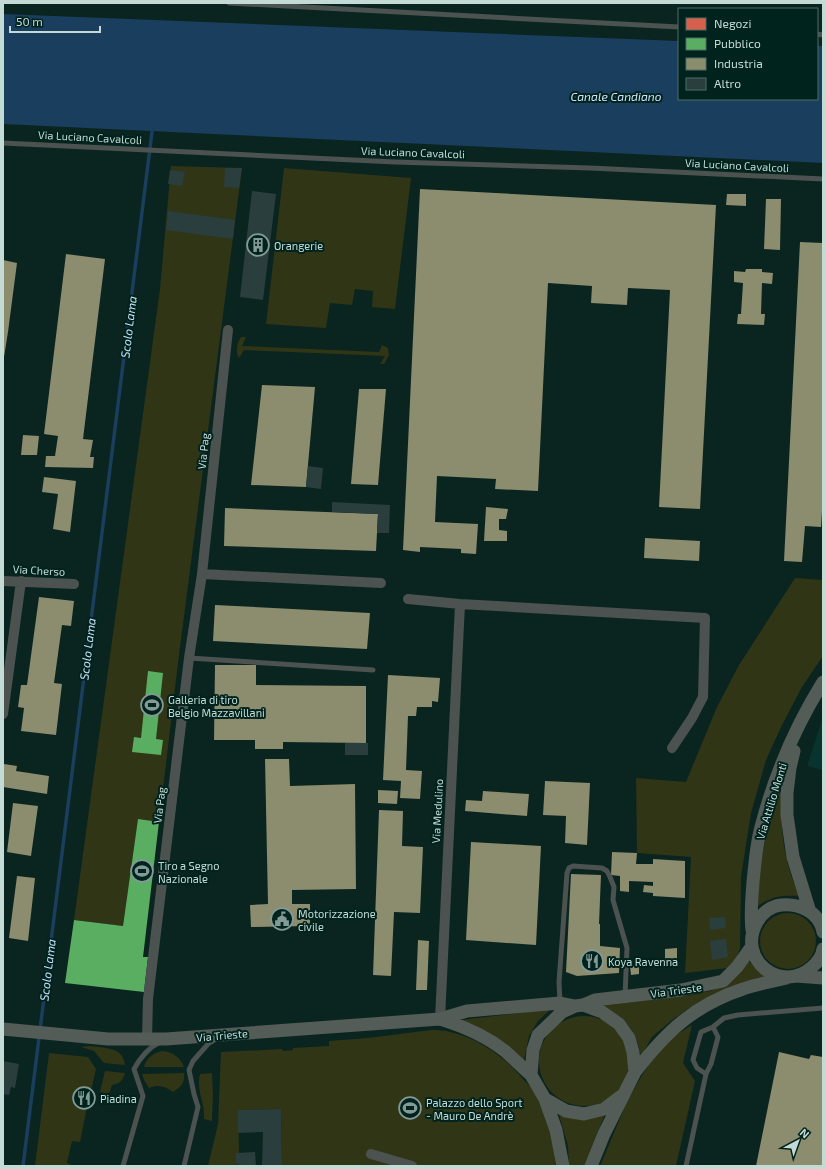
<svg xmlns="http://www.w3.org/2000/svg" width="826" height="1169" font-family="'Exo 2',sans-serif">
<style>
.built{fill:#09332d}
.green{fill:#303516}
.water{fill:#1a3e5e}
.shops{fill:#d6604d}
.public{fill:#5aae61}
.industry{fill:#8c8c6e}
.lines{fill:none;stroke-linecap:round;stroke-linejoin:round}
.stream{stroke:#1a3e5e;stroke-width:3.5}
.building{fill:#2a3e3e}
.lane{stroke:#4b524f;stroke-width:5}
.street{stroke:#4b524f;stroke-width:10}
.secondary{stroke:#545c57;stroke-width:13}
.labels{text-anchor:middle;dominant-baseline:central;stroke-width:4;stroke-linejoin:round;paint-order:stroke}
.street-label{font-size:11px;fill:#c4dad5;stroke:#01231e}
.poi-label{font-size:11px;fill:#c4dad5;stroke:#01231e;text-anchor:start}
.water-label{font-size:12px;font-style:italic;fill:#cce3fb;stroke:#01231e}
</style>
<rect width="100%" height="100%" fill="#0a2420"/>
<path class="built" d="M823,717V770L807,766Z"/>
<path class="green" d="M171,166L242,168L179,655L159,822L138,820L123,926L74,920L160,289Z
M284,168L411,178L395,309L372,307L373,291L355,289L352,305L330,303L326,328L266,324Z
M241,337H246L242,346L379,352L382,345L388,348L389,355L384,364H380L385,356L244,350L239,358C235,353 237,342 241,337Z
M795,578L823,580V656L802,687L782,725L766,760L751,813L741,877L740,949L734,963L728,968L685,973L691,857L637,853L636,778L686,782L717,707L739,665Z
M778,791L783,792C782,803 781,815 782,827C783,850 790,875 799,896C781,895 769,897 755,908C758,868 766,830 778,791Z
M760 941a28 28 0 1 1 56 0a28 28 0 1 1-56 0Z
M748,960L755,968L768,976C730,984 693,1001 664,1027C660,1030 656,1033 652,1037C648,1043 645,1050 641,1056C635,1025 626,1022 601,1006L691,995L710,991L726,985Z
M551,1009L538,1021L529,1036L524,1060L506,1044L461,1020Z
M539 1061a45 45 0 1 1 90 0a45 45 0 1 1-90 0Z
M692,1025L683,1063L695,1081L676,1166H600L627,1102L641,1077L654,1056L674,1036Z
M431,1030C437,1030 444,1030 450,1032C478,1038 505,1057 523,1079C527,1083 532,1088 535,1093C548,1115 554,1141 556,1166H282L281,1109L238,1110L239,1153L236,1154V1163L239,1164L240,1166H208L218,1124L221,1052L282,1049L283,1051L293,1050V1048L329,1046V1041L368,1038Z
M89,1046C103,1048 123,1046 125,1065L104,1063L94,1051L81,1047Z
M162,1051C173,1052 180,1057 184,1067H144C146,1058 154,1053 162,1051Z
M49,1053L88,1057L96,1069L91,1091L76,1090L74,1103L87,1107L80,1142L72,1141L67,1163L74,1166H35Z
M105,1071L125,1073C123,1081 120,1083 112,1085L109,1094L100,1092Z
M184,1073C185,1083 181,1087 173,1092C165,1086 158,1084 149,1088L144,1080L142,1074Z
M212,1073L213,1094L212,1121L204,1119C205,1101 196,1093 200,1074Z
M605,1114L584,1166H569L568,1146L559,1115C576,1120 589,1121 605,1114Z"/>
<path class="water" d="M3,14L679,41V99H817V46H823V163L3,124Z"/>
<path class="shops" d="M80,1092L90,1094L88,1104L78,1101Z"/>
<path class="public" d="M148,671L163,673L156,739L163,740L161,755L132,752L134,737L141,738Z
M138,819L159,822L143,957H148L144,992L65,983L74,920L123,926Z"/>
<path class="industry" d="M420,189L716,205L700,509L659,507L670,290L628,288L627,305L591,303L592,286L548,283L538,491L495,489L496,479L437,476L435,522L478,524L476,554L461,553V549L420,547V552L403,550Z
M727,194H746V206L726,205Z
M766,199H781L780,250L764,249Z
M800,242L823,243V496L821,527L805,526L802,562L784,561Z
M66,254L105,259L83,439L93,440L90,457H94L93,468L45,467L46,456H55L58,436L44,434Z
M3,260L17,263L8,332L4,357Z
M746,269H762V272L773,273L772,284L762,283L761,314H765L764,325L737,324L738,314H741L743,283L734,282V271L745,272Z
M262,385L315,387L306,487L251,485Z
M359,389H386L378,485L351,484Z
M23,435L39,436L37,455H21Z
M44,477L76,481L70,532L53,529L58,494L42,492Z
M486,507L508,509L506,519H499V530L507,531V541H484Z
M225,508L378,514L376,551L224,546Z
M645,538L700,541L699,561L644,558Z
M39,597L74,601L71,626L62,625L54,683L62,684L56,735L21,731L24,708L18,707L21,685H27Z
M215,605L370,613L367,649L213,641Z
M215,665H256V685L366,686V743L283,742V749H255V740H214Z
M388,675L440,678L438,702L432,701V707H417L416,716H408L406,770L422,771L420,799L400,798L401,781L383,780Z
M265,759H289L290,786L355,784L356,889L292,890V904H310V926L251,927L250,905L268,904Z
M4,764L17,766L16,771L49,776L47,794L3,787Z
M545,781L590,783L587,845L565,843L566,816L543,815Z
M378,790L398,791L397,804L378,803Z
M483,791L529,794L527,816L465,811L466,800L482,801Z
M13,803L38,806L31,856L7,852Z
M379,810L403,811L402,846L423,847L420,913L394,912L391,976L373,975Z
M471,842L541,846L536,945L466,940Z
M612,852L637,853L636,864H653V859L685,861V898L653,896V893L643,892L644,885L653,886V882L629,881V892L620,891V876L611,875Z
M571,874L601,875L599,924H600V946L620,948L619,973L577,976L566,972Z
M17,876L35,878L28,941L9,938Z
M418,940L429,941L427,990H416Z
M677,948V966H665V949Z
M630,966H639V974L631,975Z
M779,1052L809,1059L811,1055L823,1057V1166H756Z"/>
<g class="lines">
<path class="stream" d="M23,1166L152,132"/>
</g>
<path class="building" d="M225,168H242L239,188L224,187Z
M170,170L185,172L182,186L168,184Z
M252,191L276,194L263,300L240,297Z
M168,211L235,220L233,239L166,230Z
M308,466L323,468L321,489L306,487Z
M332,502L390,505L389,533H377L378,514L332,512Z
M345,743H368V755H345Z
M725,917L726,928L710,930L709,918Z
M726,939L728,957L712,960L710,941Z
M3,1061L19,1064L15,1088L11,1087L9,1095L3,1094Z
M281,1109L282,1166H262L263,1132L238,1133V1110Z
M255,1152L256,1166H240L239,1164L236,1163V1153Z"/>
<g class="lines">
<path class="lane" d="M229,3L679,27
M817,34L823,35
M3,143L395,162L590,168L823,179
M189,658L373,670
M560,1002L559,982L567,873L569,868L573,866L602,868L607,871L610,877L614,887L613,900L627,948L625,996
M713,1027L724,1018L738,1015L823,1008
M123,1166L143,1096L134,1069C140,1058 148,1048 160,1042
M184,1166L198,1107L194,1094L189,1070L193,1061L208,1044L216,1039
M686,1166L706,1074L711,1064L718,1037L713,1027L701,1032L693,1060L697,1068L706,1074"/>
<path class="street" d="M202,574L381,583
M3,581L74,584
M408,599L460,604L705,618L703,697L692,718L672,748
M3,714L21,581
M440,1019L460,604
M147,1039L148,999L189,658L202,574L228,330
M371,1154L412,1166"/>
<path class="secondary" d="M794,751L790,768L787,793V815L793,857L810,912
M752,930C750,914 752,898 753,882C755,864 756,845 761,827C774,777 795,727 823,682
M823,932C820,912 799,903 781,905C771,906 762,913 757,922C736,959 781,995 812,967C817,963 822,956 823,949
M796,976L823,978
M583,1005L595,1000L681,990L723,981L737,967L752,946
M440,1019C463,1026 486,1036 505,1051C514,1059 522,1067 531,1075
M3,1029L108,1039H166L440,1019L467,1011L560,1003L575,1006
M635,1072C666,1032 694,1005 743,989C757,984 773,981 787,978
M545,1099L556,1130L563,1166
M591,1166L604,1134L635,1072L633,1052L629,1038L619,1024L602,1012L583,1005L575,1006L562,1012L538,1035L533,1050L531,1075L545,1099L566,1111L584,1114L604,1109L624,1094"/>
</g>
<defs>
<g id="building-ring" transform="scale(1.15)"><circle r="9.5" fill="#01231e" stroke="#839a96" stroke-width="1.5"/><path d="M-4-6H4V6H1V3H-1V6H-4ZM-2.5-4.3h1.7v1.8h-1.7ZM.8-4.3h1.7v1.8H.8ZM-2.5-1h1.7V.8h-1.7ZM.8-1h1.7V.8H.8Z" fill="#839a96"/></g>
<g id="stadium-ring" transform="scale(1.15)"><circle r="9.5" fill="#01231e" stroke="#839a96" stroke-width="1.5"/><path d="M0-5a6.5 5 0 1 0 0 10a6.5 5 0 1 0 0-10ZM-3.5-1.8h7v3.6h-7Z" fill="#839a96"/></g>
<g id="civic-ring" transform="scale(1.15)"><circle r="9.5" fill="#01231e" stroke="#839a96" stroke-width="1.5"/><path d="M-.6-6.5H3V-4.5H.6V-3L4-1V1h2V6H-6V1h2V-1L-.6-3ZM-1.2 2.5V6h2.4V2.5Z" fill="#839a96"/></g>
<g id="restaurant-ring" transform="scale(1.15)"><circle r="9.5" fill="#01231e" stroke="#839a96" stroke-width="1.5"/><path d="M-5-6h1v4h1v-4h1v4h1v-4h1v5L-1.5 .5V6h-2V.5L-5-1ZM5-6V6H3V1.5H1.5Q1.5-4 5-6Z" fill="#839a96"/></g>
</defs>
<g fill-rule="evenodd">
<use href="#building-ring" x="258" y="245"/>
<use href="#stadium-ring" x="152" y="705"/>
<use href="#stadium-ring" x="142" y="871"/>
<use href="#civic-ring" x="282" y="919"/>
<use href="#restaurant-ring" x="592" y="961"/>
<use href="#restaurant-ring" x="84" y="1098"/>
<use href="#stadium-ring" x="410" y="1108"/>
</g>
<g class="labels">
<g class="street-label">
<text transform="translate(90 137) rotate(3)">Via Luciano Cavalcoli</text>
<text transform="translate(413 152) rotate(2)">Via Luciano Cavalcoli</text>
<text transform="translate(737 165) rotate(3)">Via Luciano Cavalcoli</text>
<text transform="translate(203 451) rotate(-84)">Via Pag</text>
<text transform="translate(39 570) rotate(3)">Via Cherso</text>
<text transform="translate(771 801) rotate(-73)">Via Attilio Monti</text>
<text transform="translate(159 805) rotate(-83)">Via Pag</text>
<text transform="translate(437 811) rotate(-87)">Via Medulino</text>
<text transform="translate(676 990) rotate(-8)">Via Trieste</text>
<text transform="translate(222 1035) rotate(-5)">Via Trieste</text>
</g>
<g class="poi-label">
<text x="274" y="245">Orangerie</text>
<text x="168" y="699">Galleria di tiro<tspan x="168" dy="13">Belgio Mazzavillani</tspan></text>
<text x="158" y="865">Tiro a Segno<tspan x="158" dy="13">Nazionale</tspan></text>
<text x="298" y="913">Motorizzazione<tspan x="298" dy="13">civile</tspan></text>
<text x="608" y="961">Koya Ravenna</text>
<text x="100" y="1098">Piadina</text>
<text x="426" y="1102">Palazzo dello Sport<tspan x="426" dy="13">- Mauro De Andrè</tspan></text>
</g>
<g class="water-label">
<text x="616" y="96">Canale Candiano</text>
<text transform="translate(128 327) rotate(-83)">Scolo Lama</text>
<text transform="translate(87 649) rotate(-83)">Scolo Lama</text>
<text transform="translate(47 970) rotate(-83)">Scolo Lama</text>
</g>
</g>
<rect width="826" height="1169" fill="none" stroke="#c4dad5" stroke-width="8"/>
<rect x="678" y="8" width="140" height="92" fill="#01231e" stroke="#4f6c67"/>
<rect x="686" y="18" width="20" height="12" fill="#d6604d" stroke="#4f6c67"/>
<text x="714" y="28" font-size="12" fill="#c4dad5">Negozi</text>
<rect x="686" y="38" width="20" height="12" fill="#5aae61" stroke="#4f6c67"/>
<text x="714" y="48" font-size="12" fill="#c4dad5">Pubblico</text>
<rect x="686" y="58" width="20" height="12" fill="#8c8c6e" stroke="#4f6c67"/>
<text x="714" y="68" font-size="12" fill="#c4dad5">Industria</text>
<rect x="686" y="78" width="20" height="12" fill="#2a3e3e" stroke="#4f6c67"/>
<text x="714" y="88" font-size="12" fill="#c4dad5">Altro</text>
<g transform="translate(798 1141) rotate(41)" stroke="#01231e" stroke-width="3" paint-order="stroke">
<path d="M0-3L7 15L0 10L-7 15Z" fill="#c4dad5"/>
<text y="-6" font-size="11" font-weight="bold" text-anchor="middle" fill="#c4dad5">N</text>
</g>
<path d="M10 26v6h90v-6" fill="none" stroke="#c4dad5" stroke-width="2"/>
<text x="16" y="26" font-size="12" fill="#c4dad5" stroke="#01231e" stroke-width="3" paint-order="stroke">50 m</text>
</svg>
